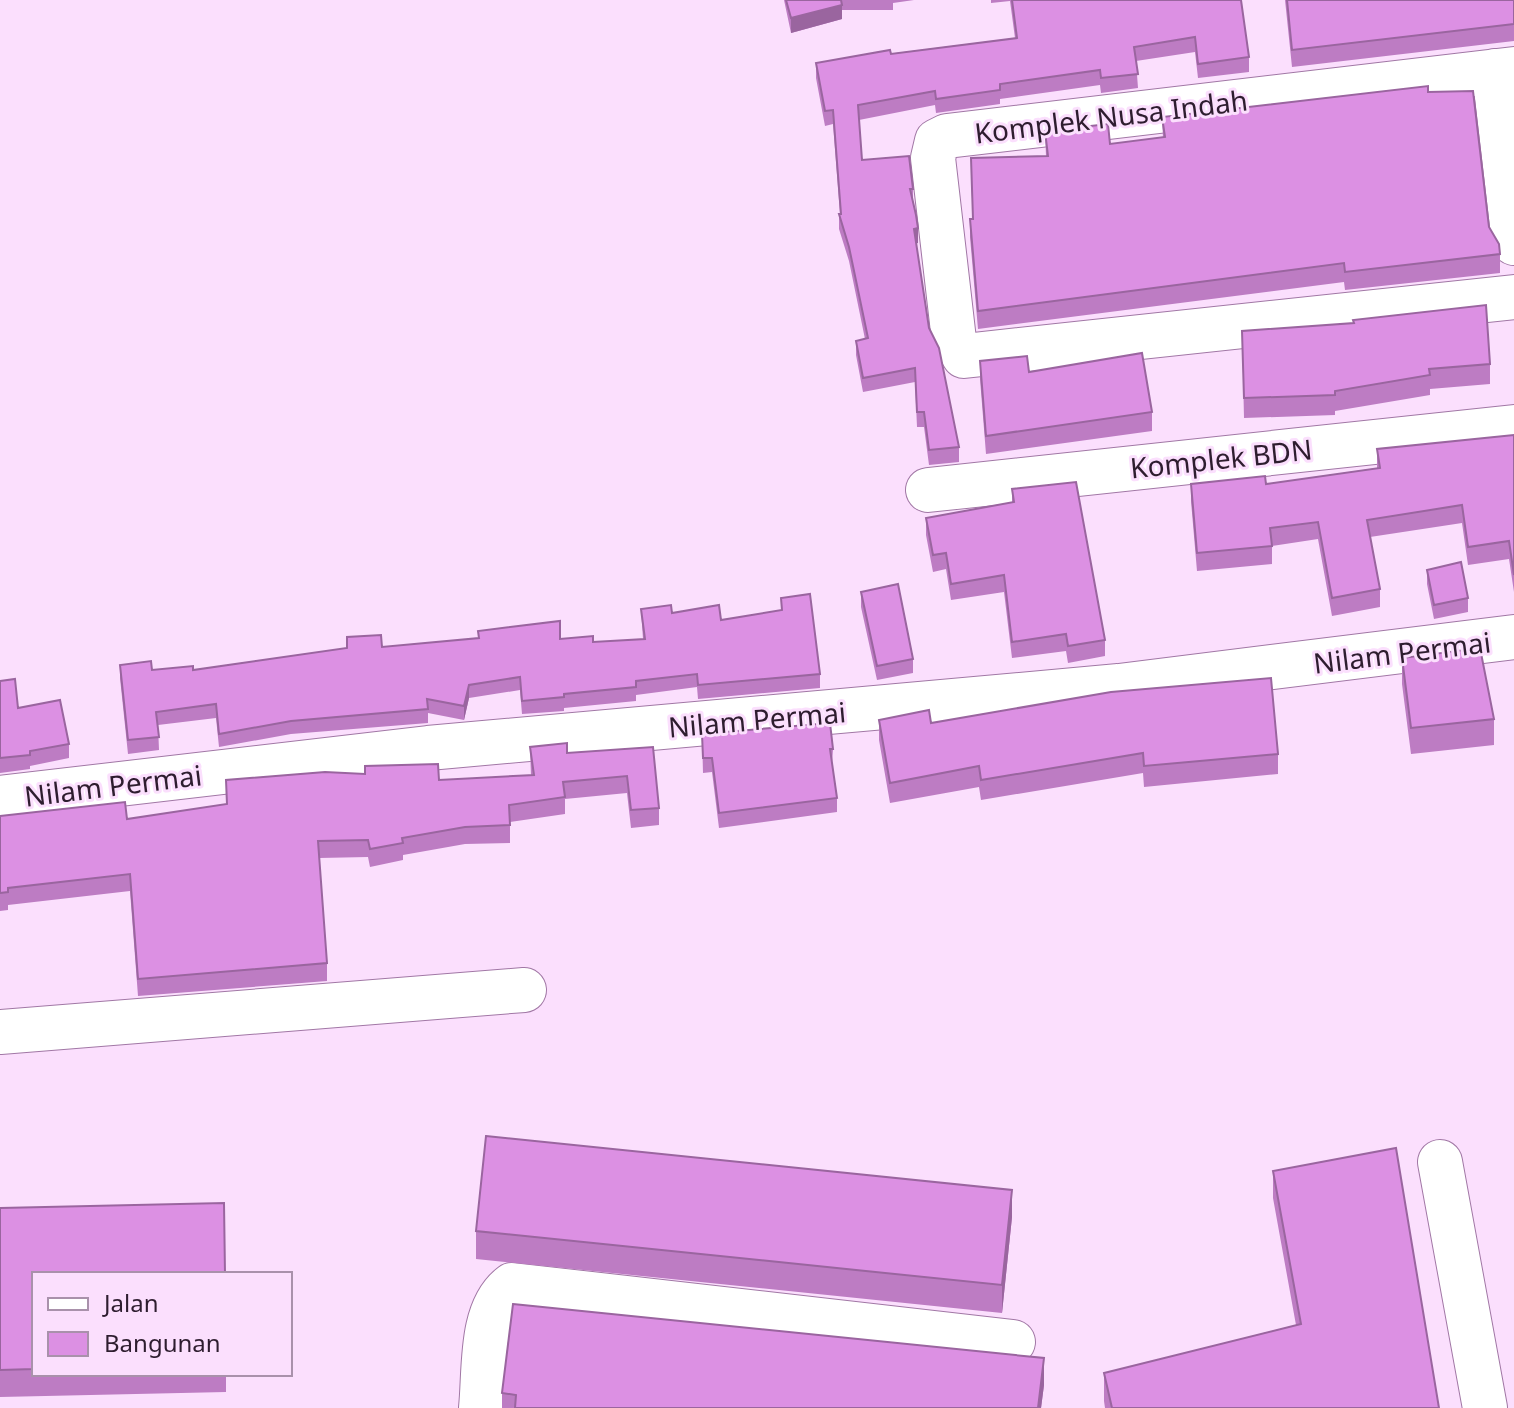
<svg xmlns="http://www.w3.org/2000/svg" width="1514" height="1408" font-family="'Noto Sans',sans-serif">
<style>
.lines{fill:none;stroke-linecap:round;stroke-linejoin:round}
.minor-casing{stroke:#a177a5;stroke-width:46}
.minor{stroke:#fff;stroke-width:44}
.wall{fill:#bd7cc3}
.shaded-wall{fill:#9a659f}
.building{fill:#dc90e3;stroke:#9a659f;stroke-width:2}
.labels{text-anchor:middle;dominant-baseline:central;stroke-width:6;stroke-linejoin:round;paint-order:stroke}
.street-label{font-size:28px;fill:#2e1d2f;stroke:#fbdffd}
</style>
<rect width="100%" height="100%" fill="#fbdffd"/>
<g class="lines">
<g class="minor-casing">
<path id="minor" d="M1514,69L947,136L937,141L933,158L954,340L964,356L1514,297
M1494,71L1514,243
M928,490L1514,427
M0,798L428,748L1119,686L1514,637
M0,1032L524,990
M1440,1162L1485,1408
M481,1408C485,1370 479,1310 512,1285L1013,1342"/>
</g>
<use href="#minor" class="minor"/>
</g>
<path class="wall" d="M784,0H914L893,3V10H842V19L791,33Z
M991,0H1241L1249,57V72L1198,78L1195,52L1136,61L1138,88L1101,93L1100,85L1000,99V104L936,113L935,105L859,120L862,160L913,189V203L918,243H916L929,328L959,447V462L929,465L924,427H917L915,382L863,392L856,355V341L865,339L849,261L839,229V214H840L833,124L825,126L816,78V63L1015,38L1010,1L991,3Z
M1285,0H1514V41L1292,67Z
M1428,92L1500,254V273L1345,290L1344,282L978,329L970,237V219H973L971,177L1046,156L1045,131L1110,144L1163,138L1162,117Z
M1242,331L1490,364V384L1430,389V395L1335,411V415L1244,418Z
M980,361L1029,372L1152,412V431L986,454L980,379Z
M1514,435V592L1509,559L1468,565L1462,523L1370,537L1380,589V607L1332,616L1318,539L1272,546V564L1197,571L1191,501V484H1266L1377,468V449Z
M1012,489L1105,640V656L1068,663L1066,651L1012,658L1004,592L951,600L946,569L933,572L926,535V518L1012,503Z
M1427,570L1468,598V612L1434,619L1427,584Z
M861,592L913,659V673L877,680L861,607Z
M781,598L820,674V688L698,699L697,687L636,695V701L564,708V711L522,714L520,690L469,698L464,720L428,713V723L291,734L219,747L216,718L158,725L159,750L128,754L120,678V665L152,670H193L382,647L478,638V631L593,642L643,639L641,609L721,620L781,610Z
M1402,658L1494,719V745L1411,754L1402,684Z
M0,681L18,708L69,744V758L30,766V769L0,773Z
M879,720L931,723L1278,754V774L1144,787L1143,773L981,800L979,787L890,803L879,740Z
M702,734L833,749L832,764L837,798V812L719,828L712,772L703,773Z
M530,747L567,753L653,747L659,808V825L631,828L627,793L565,799V814L510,822V843L465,844L403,855V860L370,867L368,857L319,858L327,963V981L138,996L130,891L8,905V910L0,911V816L127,819L226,804V780H439L531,776Z
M1273,1171L1439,1408H1105L1104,1401V1373L1296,1325L1273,1198Z
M0,1208L34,1274V1374H226V1392L0,1397Z
M1012,1217L1002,1313L476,1259V1231Z
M1044,1385L1041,1408H502V1393Z"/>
<path class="shaded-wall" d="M842,5V19L791,33V18Z
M918,228V243L914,244V229Z
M469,685V698L464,720V706Z
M1012,1190V1217L1002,1313V1285Z
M1044,1358V1385L1041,1408H1038Z"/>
<path class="building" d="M786,0H841L842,5L791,18Z
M1012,0H1241L1249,57L1198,64L1195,37L1134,47L1138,74L1101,78L1100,70L1000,84V90L936,99L935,91L858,105L862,160L909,156L913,189H910L916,215L918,228L914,229L929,328L939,348L959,447L929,450L924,412H917L915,368L863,378L856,341L868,338L849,247L839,214H841L833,110L825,111L816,63L890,50L891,54L1017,38Z
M1287,0H1514V24L1292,50Z
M1428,86V92L1473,91L1489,227L1499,244L1500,254L1345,272L1344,263L978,311L970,219H973L971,158L1048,156L1045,131L1108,124L1110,144L1165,137L1162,117Z
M1486,305L1490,364L1429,369L1430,375L1335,391V395L1244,398L1242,331L1354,323L1353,320Z
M1142,353L1152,412L986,436L980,361L1027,356L1029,372Z
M1514,435V575L1509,541L1468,547L1462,505L1367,520L1380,589L1332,598L1318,522L1270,528L1272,546L1197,553L1191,484L1265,476L1266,484L1380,468L1377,449Z
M1076,482L1105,640L1068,646L1066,634L1012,642L1004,575L951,584L946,553L933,555L926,518L1014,502L1012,489Z
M1461,562L1468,598L1434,605L1427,570Z
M898,584L913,659L877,666L861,592Z
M810,594L820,674L698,685L697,674L636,681V687L564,694V697L522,701L520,677L469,685L464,706L427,699L428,709L291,721L219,734L216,704L156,712L159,737L128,740L120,665L151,661L152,670L193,666V670L347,648V637L381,635L382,647L479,638L478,631L560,621V639L593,636V642L645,639L641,609L671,605L672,613L719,605L721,620L782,610L781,598Z
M1480,648L1494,719L1411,728L1402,658Z
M1271,678L1278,754L1144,766L1143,753L981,780L979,766L890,783L879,720L929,710L931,723L1111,692Z
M15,679L18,708L60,700L69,744L30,751V755L0,758V681Z
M830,723L833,749H830L837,798L719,813L712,758H703L702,734Z
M567,743V753L653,747L659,808L631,810L627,776L563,782L565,797L509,805L510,825L465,827L402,838L403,843L370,849L368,840L318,841L327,963L138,979L130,874L8,888V892L0,893V816L125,802L127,819L227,804L226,780L325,772L365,774V766L438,764L439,780L534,775L530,747Z
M486,1136L1012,1190L1002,1285L476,1231Z
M1396,1148L1439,1408H1112L1104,1373L1301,1324L1273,1171Z
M224,1203L225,1274H34V1369L0,1370V1208Z
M513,1304L1044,1358L1038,1408H515L516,1395L502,1393Z"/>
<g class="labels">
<g class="street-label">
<text transform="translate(1111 116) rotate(-7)">Komplek Nusa Indah</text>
<text transform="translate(1221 458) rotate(-6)">Komplek BDN</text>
<text transform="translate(1402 652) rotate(-7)">Nilam Permai</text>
<text transform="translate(757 719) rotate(-5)">Nilam Permai</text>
<text transform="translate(113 785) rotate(-7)">Nilam Permai</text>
</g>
</g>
<rect x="32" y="1272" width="260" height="104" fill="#fbdffd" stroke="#a991ab" stroke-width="2"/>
<rect x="48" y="1298" width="40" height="12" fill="#ffffff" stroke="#a991ab" stroke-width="2"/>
<text x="104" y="1312" font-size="24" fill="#2e1d2f">Jalan</text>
<rect x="48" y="1332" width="40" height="24" fill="#dc90e3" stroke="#a991ab" stroke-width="2"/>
<text x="104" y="1352" font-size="24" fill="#2e1d2f">Bangunan</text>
</svg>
